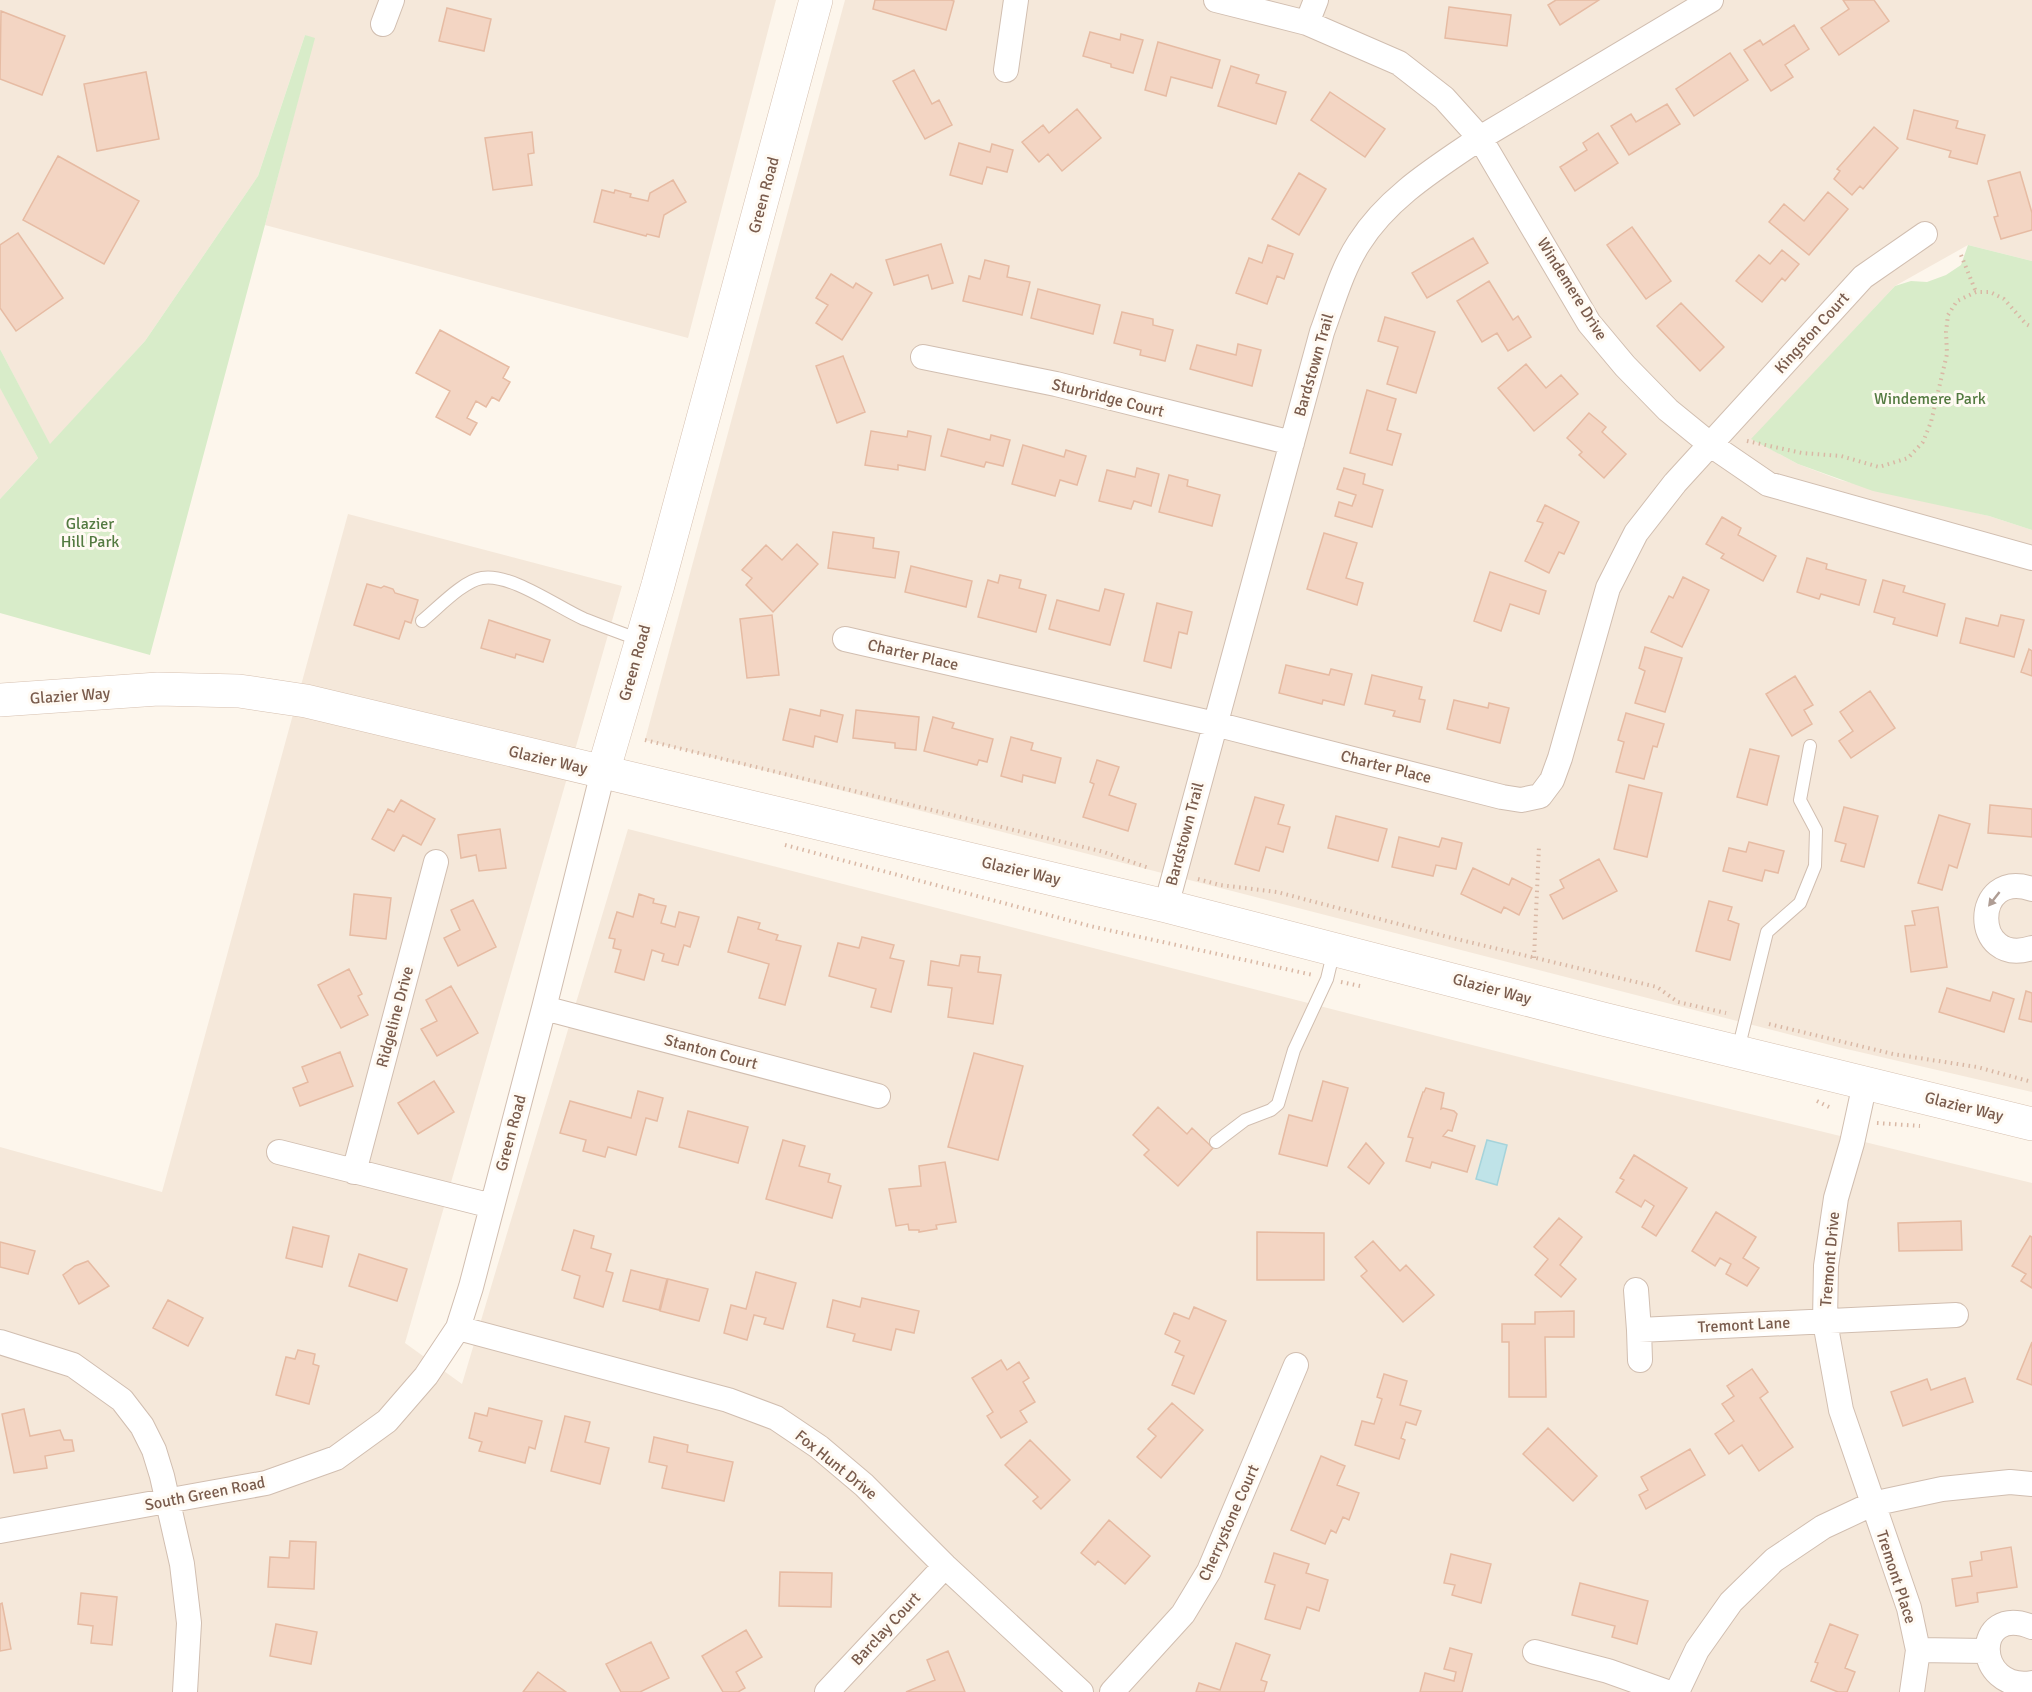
<svg xmlns="http://www.w3.org/2000/svg" width="2032" height="1692" font-family="Signika,sans-serif">
<style>
.residential{fill:#f5e8da}
.green{fill:#d8ecc9}
.water{fill:#bfe3e8;stroke:#a5d3da;stroke-width:1.5}
.building{fill:#f3d5c3;stroke:#e6bba3;stroke-width:1.5}
.lines{fill:none;stroke-linecap:round;stroke-linejoin:round}
.lane-casing{stroke:#d1beb0;stroke-width:14}
.street-casing{stroke:#d1beb0;stroke-width:26}
.secondary-casing{stroke:#d6c0b0;stroke-width:34}
.path{stroke:#d9b8a5;stroke-width:4;stroke-dasharray:1.5 4.5;stroke-linecap:butt}
.lane{stroke:#fff;stroke-width:12}
.street{stroke:#fff;stroke-width:24}
.secondary{stroke:#fff;stroke-width:33}
.oneway{fill:#af9d94}
.labels{text-anchor:middle;dominant-baseline:central;stroke-width:6;stroke-linejoin:round;paint-order:stroke}
.street-label{font-size:16px;fill:#7a5c4d;stroke:#fffaf3}
.park-label{font-size:16px;fill:#537a41;stroke:#fffaf3}
</style>
<rect width="100%" height="100%" fill="#fdf6ec"/>
<path class="residential" d="M0,0H776L688,338L265,225L314,39L305,35L258,176L145,341L50,445L0,349Z
M845,0H2032V261L1968,245L1895,286L1752,439L1798,464L1840,480L1989,516L2032,530V1092L1838,1047L645,740Z
M0,387L38,458L0,499Z
M348,514L622,586L405,1343L462,1384L628,829L1554,1066L2032,1183V1692H0V1147L162,1192Z"/>
<path class="green" d="M305,35L315,38L150,655L0,613V499L38,458L0,388V349L50,444L145,341L258,176Z
M1968,245L2032,261V530L1989,516L1873,491L1798,464L1751,439L1895,286L1911,281L1927,282L1946,275L1961,265Z"/>
<path class="water" d="M1487,1140L1507,1145L1497,1185L1476,1179Z"/>
<path class="building" d="M875,0H951L954,1L946,30L873,9Z
M1556,0H1599L1560,25L1548,5Z
M1843,0H1874L1889,21L1839,55L1821,28L1849,9Z
M1449,7L1511,15L1507,46L1445,38Z
M447,8L491,19L484,51L439,41Z
M1,11L65,36L42,95L0,79Z
M1794,25L1809,49L1785,65L1793,77L1771,91L1744,50L1760,40L1763,45Z
M1090,32L1120,40L1121,34L1143,40L1133,73L1111,67V64L1083,56Z
M1158,42L1220,60L1212,88L1171,77L1166,96L1145,90Z
M1730,53L1748,80L1694,116L1676,89Z
M1231,66L1259,75L1256,83L1286,92L1276,124L1218,106Z
M914,70L932,104L939,100L952,125L925,139L893,81Z
M146,72L159,139L97,151L84,84Z
M1330,92L1385,129L1365,157L1311,120Z
M1667,104L1680,124L1629,155L1611,126L1631,114L1636,122Z
M1077,109L1101,138L1062,171L1048,154L1039,162L1022,142L1043,125L1049,133Z
M1914,110L1958,121L1956,128L1985,135L1977,164L1949,157L1951,151L1907,139Z
M1874,127L1898,148L1863,189L1860,186L1852,195L1834,179L1840,171L1837,169Z
M532,132L534,153L528,154L532,185L493,190L485,138Z
M1598,133L1618,163L1575,191L1560,167L1587,150L1583,143Z
M959,143L990,152L992,144L1013,150L1007,172L987,167L982,184L950,175Z
M58,156L139,201L104,264L23,220Z
M2020,172L2032,213V230L2001,239L1994,217L1998,216L1988,181Z
M1299,173L1326,189L1299,235L1272,219Z
M673,180L686,202L664,215L659,237L647,234L646,236L594,222L602,190L614,193L615,190L631,194L630,197L648,201L650,193Z
M1828,192L1848,209L1809,255L1769,222L1784,204L1804,221Z
M1632,227L1671,281L1646,299L1607,245Z
M18,233L63,298L16,331L0,308V245Z
M1473,238L1488,263L1427,298L1412,273Z
M941,244L953,283L932,289L928,275L894,285L886,260Z
M1268,245L1293,254L1284,279L1277,276L1267,304L1236,293L1249,258L1262,263Z
M1782,250L1799,264L1785,281L1782,278L1762,302L1736,281L1759,255L1770,264Z
M985,260L1009,266L1007,277L1030,282L1022,315L963,301L969,276L980,279Z
M831,274L853,288L856,283L872,293L842,340L816,323L828,305L816,298Z
M1489,281L1513,320L1518,316L1531,337L1508,351L1497,333L1482,342L1457,301Z
M1038,289L1100,305L1093,334L1031,318Z
M1681,303L1724,347L1700,371L1657,326Z
M1122,312L1153,319V325L1173,330L1165,361L1140,355L1141,350L1114,343Z
M1385,317L1435,332L1416,393L1387,384L1398,347L1378,341Z
M440,330L509,367L503,378L510,382L499,401L492,397L486,407L476,401L467,418L477,423L470,435L436,417L450,391L416,373Z
M1238,344L1261,350L1252,386L1190,369L1197,345L1236,355Z
M843,356L865,412L837,423L816,366Z
M1526,364L1546,388L1561,375L1578,394L1534,431L1498,388Z
M1367,390L1396,399L1387,430L1401,434L1392,465L1350,453Z
M1589,413L1606,427L1602,432L1626,454L1604,478L1579,455L1582,452L1567,438Z
M948,429L990,440L991,435L1010,440L1003,466L986,462L984,467L941,456Z
M871,431L907,437L908,431L931,436L925,470L898,465V470L865,465Z
M1023,445L1064,457L1066,450L1086,456L1077,485L1060,480L1055,496L1012,484Z
M1137,468L1159,474L1151,506L1134,501L1131,509L1099,501L1107,470L1135,477Z
M1344,468L1365,474L1363,484L1383,490L1372,527L1335,516L1339,502L1352,506L1356,495L1337,489Z
M1169,475L1188,480L1187,486L1220,495L1212,526L1159,512Z
M1545,505L1579,522L1564,554L1559,552L1549,573L1525,561L1543,523L1537,521Z
M1722,517L1741,528L1738,535L1776,556L1763,581L1721,558L1724,554L1706,544Z
M833,532L874,538L873,548L899,552L895,578L828,568Z
M1324,533L1357,543L1346,578L1363,583L1357,605L1307,589Z
M797,544L818,564L773,612L746,585L752,578L742,570L766,545L782,560Z
M1807,558L1827,564L1826,569L1866,580L1859,605L1821,594L1819,599L1797,592Z
M911,566L972,581L966,607L905,592Z
M1490,572L1546,591L1539,614L1510,604L1501,631L1474,621Z
M1000,575L1021,580L1019,588L1046,595L1036,632L978,617L988,580L998,583Z
M1683,577L1709,590L1682,647L1651,632L1669,596L1673,598Z
M1883,580L1905,586L1903,592L1945,604L1937,636L1893,624L1895,618L1874,612Z
M367,584L381,588L384,586L393,589L395,593L418,600L411,623L405,621L399,639L354,625Z
M1105,589L1124,594L1110,645L1049,629L1057,600L1099,611Z
M1157,603L1192,612L1187,634L1179,632L1171,668L1144,661Z
M772,615L779,675L747,678L740,619Z
M2001,615L2024,620L2014,657L1960,643L1966,618L1998,626Z
M489,620L550,640L543,662L516,654L515,658L481,648Z
M1645,647L1682,658L1665,712L1635,703L1645,671L1639,668Z
M2029,649L2032,651V676L2021,672Z
M1286,665L1329,675L1331,669L1352,674L1344,705L1323,700L1322,704L1279,693Z
M1372,675L1422,687L1419,699L1425,700L1420,722L1393,716L1395,711L1365,704Z
M1795,676L1813,705L1804,710L1812,724L1792,736L1766,694Z
M1870,691L1895,728L1851,758L1839,741L1853,731L1840,712Z
M1454,700L1488,708L1489,703L1509,708L1500,743L1447,729Z
M790,709L820,716L821,710L843,715L837,742L815,736L813,747L783,740Z
M856,710L919,717L916,750L895,748V743L853,738Z
M1626,713L1664,724L1657,747L1653,746L1644,779L1616,772L1624,742L1618,740Z
M933,717L954,723L952,728L993,739L987,762L979,760L977,765L924,751Z
M1011,737L1033,743L1031,750L1061,758L1055,783L1023,775L1022,782L1001,776Z
M1750,749L1779,756L1767,805L1737,797Z
M1097,760L1119,767L1109,795L1136,804L1128,831L1083,817L1094,784L1090,782Z
M1629,785L1662,793L1647,857L1614,849Z
M1255,797L1284,805L1278,824L1290,827L1283,852L1266,847L1259,871L1235,864Z
M401,800L435,819L421,845L403,835L394,851L372,839L388,809L394,812Z
M1990,805L2032,809V837L1988,833Z
M1844,807L1878,816L1864,867L1841,861L1846,844L1835,841Z
M1939,815L1970,824L1957,868L1949,865L1942,890L1918,883Z
M1336,816L1387,829L1378,861L1328,848Z
M500,829L506,868L479,871L476,855L461,858L458,835Z
M1399,837L1439,847L1442,838L1462,843L1456,869L1436,865L1433,876L1392,867Z
M1749,842L1784,851L1778,873L1765,870L1762,881L1723,871L1729,848L1746,852Z
M1599,859L1617,891L1563,919L1550,895L1564,888L1560,880Z
M1473,868L1509,885L1512,878L1532,888L1519,915L1504,907L1501,913L1461,894Z
M354,894L391,898L386,939L350,935Z
M639,894L654,899L653,903L666,906L661,923L675,927L679,912L699,917L690,947L684,945L678,965L662,961L664,954L652,950L644,980L615,972L621,950L613,948L615,939L609,938L617,912L633,917Z
M473,900L496,947L458,966L444,938L460,930L451,910Z
M1709,901L1732,907L1728,920L1739,924L1730,960L1696,951Z
M1938,907L1947,967L1911,972L1905,926L1915,925L1912,911Z
M738,917L760,923L758,929L778,935L776,940L801,946L785,1005L759,998L769,964L728,952Z
M862,937L894,945L890,958L904,961L891,1012L871,1007L876,989L829,976L838,943L859,948Z
M961,955L980,957L978,972L1001,975L993,1024L948,1017L952,988L928,985L931,961L959,966Z
M349,969L362,994L358,996L368,1015L341,1028L318,985Z
M451,986L478,1033L437,1056L421,1029L437,1021L426,1000Z
M1947,988L1990,1001L1993,992L2014,999L2004,1032L1939,1012Z
M2026,991L2032,993V1022L2019,1019Z
M340,1052L353,1086L300,1106L293,1088L308,1082L302,1067Z
M974,1053L1023,1066L998,1160L948,1147Z
M434,1081L454,1112L418,1134L398,1103Z
M1323,1081L1348,1088L1327,1166L1279,1154L1289,1115L1312,1121Z
M1426,1088L1444,1093L1441,1109L1443,1108L1454,1111L1457,1114L1452,1131L1448,1130L1443,1136L1475,1146L1467,1172L1432,1162L1430,1168L1406,1161L1413,1138L1408,1137L1423,1092H1424Z
M638,1091L663,1098L657,1121L646,1118L636,1155L608,1147L605,1157L583,1151L586,1140L560,1133L570,1101L631,1118Z
M1158,1107L1187,1134L1192,1128L1213,1148L1178,1186L1144,1155L1149,1150L1133,1135Z
M688,1111L748,1127L738,1163L679,1147Z
M783,1140L805,1146L799,1166L830,1174L828,1182L841,1186L832,1218L766,1199Z
M1366,1143L1384,1163L1369,1184L1348,1167Z
M1634,1155L1687,1188L1656,1236L1642,1227L1654,1206L1645,1200L1641,1207L1616,1192L1624,1180L1620,1178Z
M945,1162L956,1222L936,1225L937,1229L919,1232V1230H909L908,1224L896,1226L889,1189L921,1186L919,1166Z
M1716,1212L1756,1237L1743,1258L1759,1268L1747,1286L1726,1274L1731,1264L1720,1258L1715,1266L1692,1251Z
M1559,1218L1582,1237L1560,1265L1576,1279L1561,1297L1535,1275L1548,1259L1534,1247Z
M1961,1221L1962,1250L1899,1251L1898,1223Z
M293,1227L329,1236L322,1267L286,1258Z
M574,1230L594,1236L591,1248L611,1254L606,1271L613,1273L603,1307L574,1298L580,1276L562,1270Z
M1257,1232L1324,1233V1280H1257Z
M2030,1236L2032,1237V1288L2021,1281L2026,1274L2012,1266Z
M1373,1241L1400,1271L1406,1265L1434,1295L1403,1322L1361,1276L1367,1271L1355,1257Z
M0,1242L35,1251L28,1274L0,1267Z
M359,1254L407,1269L397,1301L349,1286Z
M88,1261L109,1286L79,1304L63,1275L75,1266Z
M631,1270L667,1279L659,1310L623,1301Z
M756,1272L796,1283L783,1329L764,1324L766,1318L754,1315L747,1340L724,1333L731,1305L746,1309Z
M668,1279L708,1289L699,1321L660,1311Z
M862,1298L919,1311L914,1333L896,1329L891,1350L853,1341L855,1334L827,1327L833,1300L860,1307Z
M168,1300L203,1318L188,1346L153,1328Z
M1194,1307L1226,1321L1194,1394L1172,1385L1184,1356L1175,1352L1180,1341L1165,1334L1174,1313L1189,1319Z
M1574,1311V1337H1545L1546,1397H1509V1342H1502V1324H1535V1312Z
M2032,1342V1385L2017,1379Z
M298,1350L315,1354L313,1364L319,1366L309,1404L276,1395L286,1357L295,1359Z
M1001,1360L1007,1370L1019,1362L1029,1378L1023,1382L1035,1402L1020,1411L1027,1422L1001,1438L987,1416L993,1412L972,1378Z
M1752,1369L1768,1392L1760,1398L1793,1447L1759,1471L1742,1445L1729,1454L1715,1434L1734,1421L1722,1404L1734,1396L1727,1386Z
M1384,1374L1407,1381L1400,1405L1421,1411L1416,1425L1406,1422L1401,1438L1405,1440L1399,1459L1355,1445L1362,1421L1374,1424L1382,1399L1377,1397Z
M1965,1378L1973,1402L1903,1426L1891,1392L1927,1379L1931,1390Z
M1172,1403L1203,1430L1161,1478L1137,1457L1156,1436L1148,1429Z
M489,1408L542,1421L535,1449L529,1447L525,1463L479,1451L482,1442L469,1438L475,1413L487,1416Z
M24,1409L30,1436L60,1430L64,1440H72L74,1451L45,1456L47,1468L14,1473L2,1414Z
M565,1416L590,1422L585,1442L609,1448L600,1484L551,1471Z
M1548,1428L1597,1476L1573,1501L1523,1454Z
M654,1437L688,1445L687,1452L733,1462L724,1501L662,1488L667,1466L649,1462Z
M1030,1440L1070,1480L1041,1509L1033,1501L1038,1497L1005,1465Z
M1690,1449L1705,1475L1646,1509L1639,1495L1648,1490L1641,1477Z
M1321,1456L1345,1466L1337,1485L1359,1493L1349,1520L1343,1517L1336,1533L1331,1530L1325,1544L1291,1530Z
M1109,1520L1150,1556L1125,1584L1098,1561L1095,1565L1081,1553Z
M290,1541L316,1542L314,1589L268,1587L270,1557L289,1558Z
M2011,1547L2017,1587L1977,1593L1978,1602L1956,1606L1952,1579L1972,1576L1970,1562L1982,1560L1981,1552Z
M1274,1553L1309,1564L1306,1573L1328,1580L1319,1611L1307,1607L1300,1629L1265,1619L1275,1585L1265,1582Z
M1451,1554L1491,1564L1481,1603L1452,1595L1455,1585L1444,1583Z
M780,1572L832,1573L831,1607L779,1606Z
M1580,1583L1648,1601L1637,1644L1612,1637L1615,1626L1572,1615Z
M81,1593L117,1597L112,1645L91,1643L93,1626L78,1624Z
M2,1603L11,1649L0,1651V1604Z
M276,1624L317,1632L311,1664L270,1656Z
M1830,1624L1858,1635L1845,1668L1855,1672L1847,1692H1838L1811,1681L1818,1663L1815,1662Z
M746,1630L762,1657L736,1672L745,1688L738,1692H723L702,1656Z
M651,1642L669,1678L640,1692H621L606,1664Z
M1236,1643L1270,1655L1261,1680L1267,1682L1264,1692H1196L1199,1683L1220,1690Z
M1450,1648L1472,1654L1462,1692H1420L1425,1673L1454,1681L1456,1672L1444,1669Z
M948,1651L965,1692H906L935,1680L927,1660Z
M538,1672L566,1692H523Z"/>
<g class="lines">
<g class="lane-casing">
<path id="lane" d="M422,621C438,608 463,581 482,578C511,573 557,607 584,619C602,626 621,633 640,640
M1738,1050L1767,932L1800,903L1815,866L1816,830L1800,800L1810,746
M1216,1142L1245,1120L1271,1110L1278,1104L1294,1050L1327,979L1334,950"/>
</g>
<g class="street-casing">
<path id="street" d="M1216,0L1307,23L1399,63L1444,98L1480,138L1589,323L1625,366L1668,410L1711,445L1768,484L2032,558
M1307,23L1316,0
M383,24L392,0
M1006,70L1016,0
M923,357L1056,384L1292,443
M845,639L1215,724L1502,797L1521,800L1540,796L1552,780L1560,758L1608,588L1636,533L1675,483L1863,277L1925,234
M2032,889C1971,868 1971,968 2032,948
M1166,906L1322,332C1333,302 1342,269 1359,243C1388,197 1436,168 1480,138L1711,0
M544,1008L878,1096
M1865,1083L1852,1143L1836,1198L1826,1266L1825,1322L1841,1410L1909,1608L1918,1650L1912,1692
M279,1152L492,1206
M354,1172L436,862
M1636,1290L1639,1330L1956,1315
M458,1328L728,1400L776,1418L819,1447L864,1485L945,1566L1081,1692
M1639,1330L1640,1360
M0,1342L73,1365L122,1400L142,1426L154,1450L162,1476L182,1564L189,1623L185,1692
M0,1531L266,1483L336,1458L387,1421L426,1376L458,1328L471,1287L544,1008L603,772
M2032,1627C1972,1603 1974,1692 2032,1683
M1918,1650L1986,1651
M1535,1652L1608,1671L1667,1692
M827,1692L945,1566
M1112,1692L1183,1614L1209,1571L1296,1365
M1677,1692L1697,1650L1731,1602L1774,1560L1823,1527L1872,1504L1942,1489L2010,1482L2032,1484"/>
</g>
<g class="secondary-casing">
<path id="secondary" d="M0,700L158,689L239,691L306,701L1166,906L1603,1019L2032,1124
M603,772L658,585L816,0"/>
</g>
<path class="path" d="M1961,255L1976,292
M1747,441L1802,453L1841,456L1879,467L1908,458L1923,442L1931,422L1947,354L1946,332L1948,315L1957,301L1976,292H1990L2004,299L2026,324L2032,327
M645,740L1104,852L1149,868
M785,845L1090,926L1313,975
M1198,879L1220,885L1277,892L1448,937L1657,987L1678,1002L1726,1013
M1534,958L1539,846
M1341,982L1360,986
M1769,1024L1893,1054L1977,1067L2032,1082
M1817,1101L1829,1107
M1877,1123L1920,1126"/>
<use href="#lane" class="lane"/>
<use href="#street" class="street"/>
<use href="#secondary" class="secondary"/>
</g>
<defs><path id="oneway-solid" d="M-6-.8H1V-3.2L6.5 0L1 3.2V.8H-6Z" transform="scale(1.5)"/></defs>
<use class="oneway" href="#oneway-solid" transform="translate(1994 899) rotate(128)"/>
<g class="labels">
<g class="street-label">
<text transform="translate(764 195) rotate(-75)">Green Road</text>
<text transform="translate(1572 289) rotate(58)">Windemere Drive</text>
<text transform="translate(1812 333) rotate(-48)">Kingston Court</text>
<text transform="translate(1314 365) rotate(-74)">Bardstown Trail</text>
<text transform="translate(1108 398) rotate(14)">Sturbridge Court</text>
<text transform="translate(913 655) rotate(13)">Charter Place</text>
<text transform="translate(635 663) rotate(-74)">Green Road</text>
<text transform="translate(70 696) rotate(-4)">Glazier Way</text>
<text transform="translate(548 760) rotate(13)">Glazier Way</text>
<text transform="translate(1386 767) rotate(14)">Charter Place</text>
<text transform="translate(1185 834) rotate(-75)">Bardstown Trail</text>
<text transform="translate(1021 871) rotate(13)">Glazier Way</text>
<text transform="translate(1492 989) rotate(15)">Glazier Way</text>
<text transform="translate(395 1017) rotate(-75)">Ridgeline Drive</text>
<text transform="translate(711 1052) rotate(15)">Stanton Court</text>
<text transform="translate(1964 1107) rotate(14)">Glazier Way</text>
<text transform="translate(511 1133) rotate(-75)">Green Road</text>
<text transform="translate(1830 1259) rotate(-85)">Tremont Drive</text>
<text transform="translate(1744 1325) rotate(-3)">Tremont Lane</text>
<text transform="translate(836 1465) rotate(39)">Fox Hunt Drive</text>
<text transform="translate(205 1494) rotate(-11)">South Green Road</text>
<text transform="translate(1229 1523) rotate(-66)">Cherrystone Court</text>
<text transform="translate(1896 1577) rotate(72)">Tremont Place</text>
<text transform="translate(886 1629) rotate(-47)">Barclay Court</text>
</g>
<g class="park-label">
<text x="1930" y="399">Windemere Park</text>
<text x="90" y="524">Glazier<tspan x="90" dy="18">Hill Park</tspan></text>
</g>
</g>
</svg>
